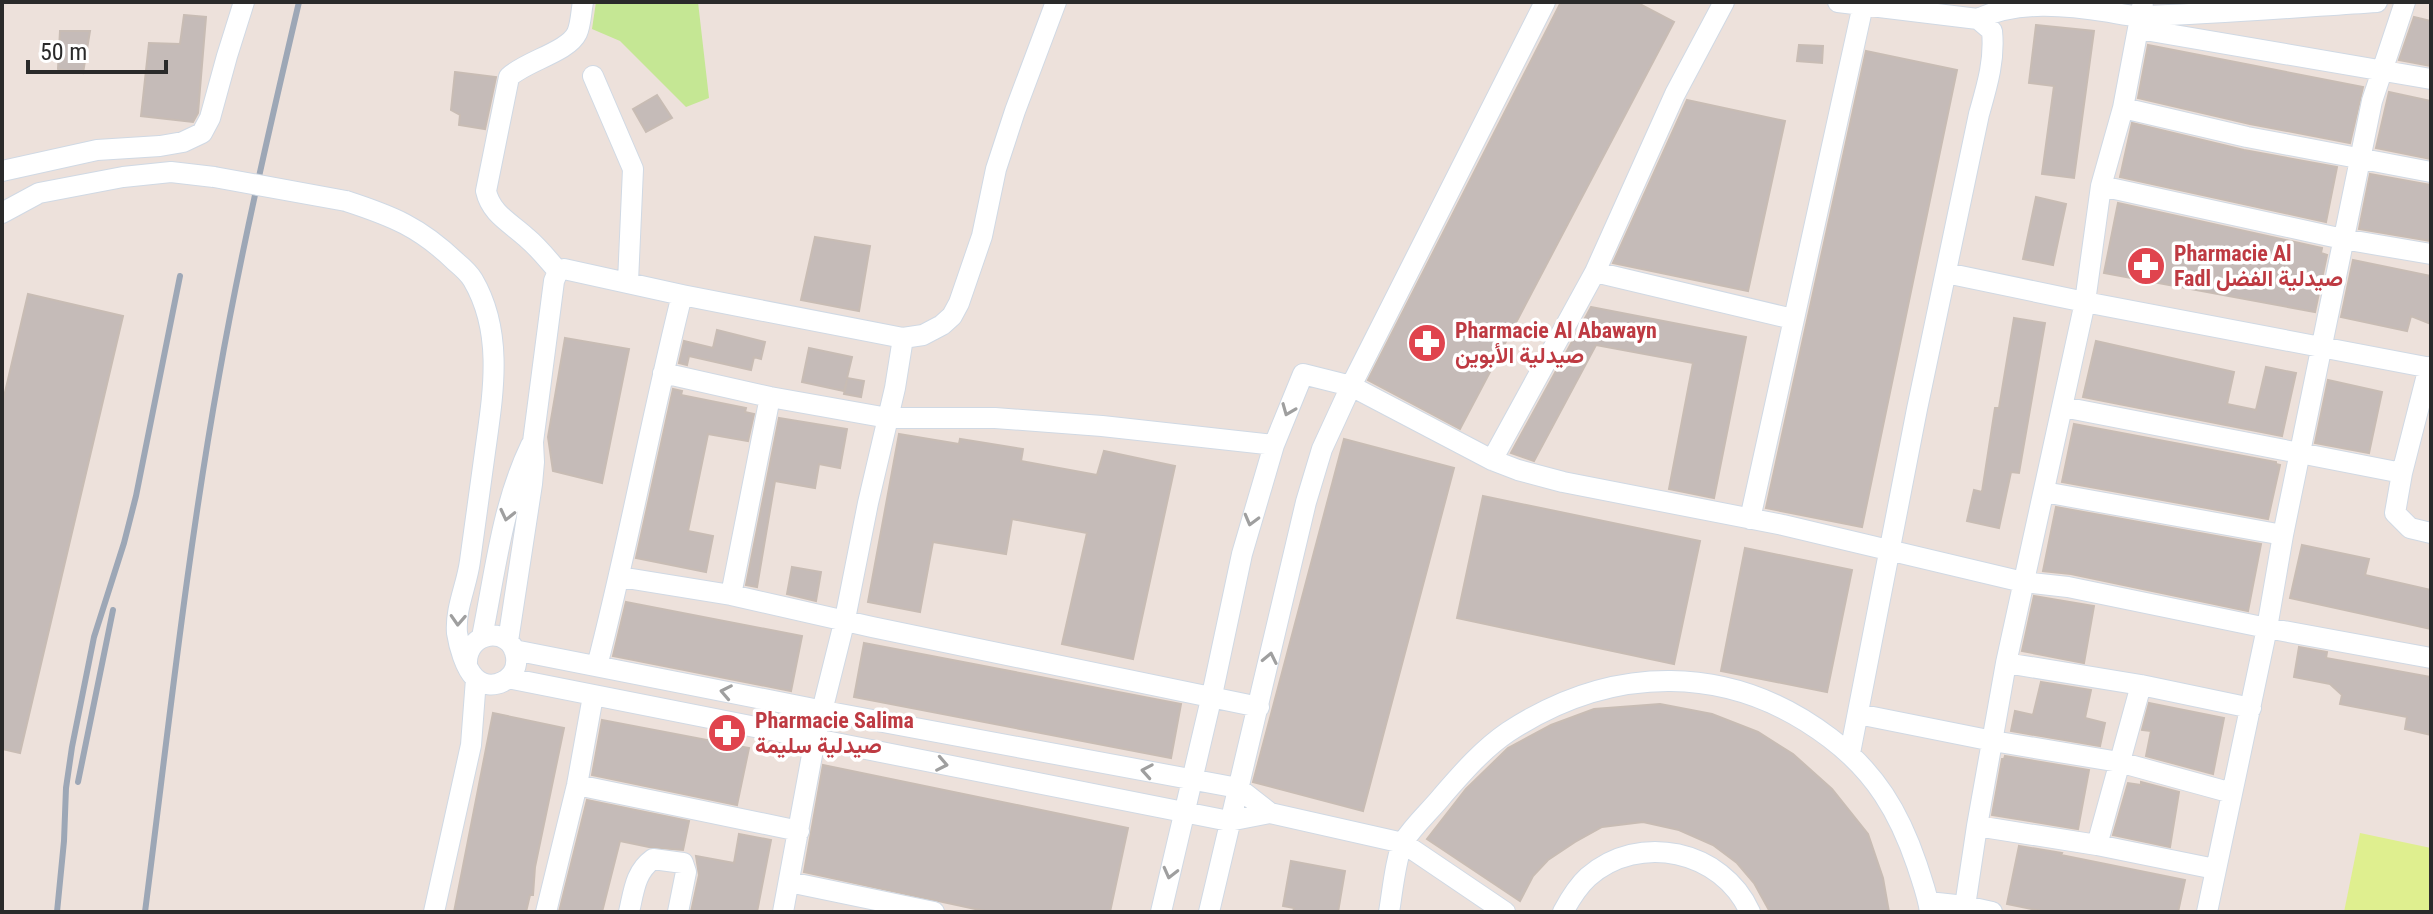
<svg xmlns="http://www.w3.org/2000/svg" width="2433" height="914" font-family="'Roboto Condensed',Vazirmatn,sans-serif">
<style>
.green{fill:#c5e794}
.pitch{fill:#dfef8f}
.building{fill:#c5bbb8;stroke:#c8bcb4;stroke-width:2}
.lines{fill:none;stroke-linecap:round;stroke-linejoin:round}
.minor-casing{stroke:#d0d9e4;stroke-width:22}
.minor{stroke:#fff;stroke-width:20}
.rail{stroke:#9da7b6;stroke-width:6}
.minor-bridge-casing{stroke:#d0d9e4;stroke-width:22;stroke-linecap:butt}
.minor-bridge{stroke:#fff;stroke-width:20}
.oneway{stroke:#9f9f9f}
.labels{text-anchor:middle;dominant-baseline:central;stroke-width:7;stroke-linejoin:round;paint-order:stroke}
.health-label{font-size:22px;font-weight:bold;fill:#be3a42;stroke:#fff;text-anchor:start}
</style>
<rect width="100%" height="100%" fill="#ede1db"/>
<path class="green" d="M596,2H698L709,98L686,107L620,41L592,29Z"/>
<path class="pitch" d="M2360,833L2431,848V912H2344Z"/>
<path class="building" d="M1561,2H1636L1674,22L1460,429L1368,380Z
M184,15L206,17L198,113L193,122L141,116L149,43L180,44Z
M2414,17L2431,21V66L2399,60Z
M2036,25L2094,31L2074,178L2042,174L2054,86L2029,83Z
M60,31H90L83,73L58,69Z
M1799,45L1823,46L1822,63L1797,61Z
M2148,45L2363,87L2350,143L2250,124L2138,98Z
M1866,51L1957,70L1862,527L1766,508Z
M455,72L496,77L485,129L459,125L460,115L451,110Z
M2389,92L2431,101V159L2376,148Z
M657,95L672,118L646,132L633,109Z
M1687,100L1785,121L1748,291L1613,263Z
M2132,123L2244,150L2337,167L2326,222L2120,177Z
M2370,174L2431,185V241L2359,229Z
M2036,197L2066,204L2053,265L2023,259Z
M2118,203L2322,248L2321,253L2327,255L2315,312L2104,273Z
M815,237L870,246L859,311L801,300Z
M2353,260L2431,276V324L2411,316L2407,331L2341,317Z
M28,294L123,316L20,753L2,749V405Z
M1591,307L1746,337L1714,498L1669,489L1693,363L1596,345L1534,461L1511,453Z
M2014,318L2045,323L2019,473L2011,472L1999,528L1967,521L1974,490L1982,492L1995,408H1999Z
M717,330L765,342L761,359L754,357L751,370L689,356L687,365L679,363L684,341L713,348Z
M565,338L629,349L602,483L553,471L548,437Z
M2096,341L2234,372L2227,404L2256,410L2266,367L2296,373L2282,436L2083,397Z
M809,348L852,357L847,378L864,381L861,397L844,394L847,380L844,391L802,382Z
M2328,380L2382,392L2369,453L2315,443Z
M673,389L682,391L681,395L746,408L745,412L754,414L748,441L708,434L688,531L713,536L706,572L636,558Z
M779,418L847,429L840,468L819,464L815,488L775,481L757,587L746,585Z
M2074,424L2276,462V464L2280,465L2268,519L2062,482Z
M899,434L959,444L960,439L1023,449L1021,461L1097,475L1104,451L1175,466L1133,659L1062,644L1087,533L1012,519L1006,554L933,542L920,612L868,602Z
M1344,439L1454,468L1363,811L1253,782Z
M1483,496L1700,541L1674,664L1457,618Z
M2056,507L2261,544L2248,611L2071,574L2043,571Z
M2302,545L2369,559L2365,575L2431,590V629L2290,598Z
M1745,548L1852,570L1827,692L1721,671Z
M792,567L821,572L816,601L787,594Z
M2034,596L2094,606L2084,663L2022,651Z
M626,602L802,636L791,691L613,656Z
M864,643L1181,704L1171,758L854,697Z
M2299,647L2327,652L2326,658L2431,677V735L2405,729L2407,717L2340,704L2342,695L2330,684L2294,677Z
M2041,682L2091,690L2085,718L2105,723L2100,746L2011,731L2015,711L2033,715Z
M2149,703L2224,718L2213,774L2146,756L2151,731L2142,730Z
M1660,704L1712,714L1758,732L1793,754L1832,789L1868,834L1883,878L1889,912H1770L1754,883L1737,863L1713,845L1679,830L1643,822L1602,827L1575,842L1548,860L1533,876L1520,901L1427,839L1466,789L1508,748L1551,725L1594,709Z
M493,713L564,728L535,867L533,895H530L526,912H454Z
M602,720L749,748L737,805L592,775Z
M2005,756L2089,770L2078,829L1992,815L2002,759H2004Z
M823,765L1128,828L1110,912H989L804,872Z
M2141,782L2179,792L2170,847L2113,835L2128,783L2141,785Z
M587,800L689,821L683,850L649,847L620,841L602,912H559Z
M739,834L771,840L757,912H691L699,875L696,856L734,863Z
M2019,846L2062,853L2061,855L2185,880L2178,912H2047L2007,904Z
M1291,861L1345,871L1338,912H1293L1294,908L1283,906Z"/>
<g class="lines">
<g class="minor-casing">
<path id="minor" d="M1838,2L1978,19L1992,31C1995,60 1987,86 1979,114L1917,409L1850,753
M1978,19C2017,0 2067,5 2109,12C2121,14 2134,17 2146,16C2223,13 2300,7 2377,2
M2139,29L2431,79
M593,76L633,169L628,282
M2123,108L2247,137L2431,172
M2,171L97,150L160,146L183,142L202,133L210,118L227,56L244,2
M2101,186L2343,239L2431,254
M346,201C392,216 420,227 456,262C462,267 469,273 473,280C504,333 493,394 485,452C480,488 475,525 470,561C467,585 455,608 457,633C459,646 465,668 475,678C491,693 519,680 516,657C512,625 465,630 467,665
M2,213L39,193L123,177L171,172L214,177
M558,271L564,269L682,295L903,338L923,335L942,325L952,316L959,303L982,236L996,169L1015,111L1056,2
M558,271C548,260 539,248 527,238C511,223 491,214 486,191L509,77C526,61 568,52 577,33C581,24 581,12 583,2
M1595,272L1793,319
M1946,273L2085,302L2431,368
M2429,367L2402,473L2395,513L2410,528L2431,533
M663,373L770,397L888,418H995L1102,426L1274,445
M2063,407L2402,473
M1492,460L1595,272L1675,94L1724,2
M2044,492L2283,535
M1750,519L1863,5
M620,577L731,595L872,627L1259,707
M731,595L770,397
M482,637C495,573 502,505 531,445
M508,641L532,484L534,462L533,442L554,281L558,271
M514,650L824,711L1238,788L1270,813
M2006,663L2141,685L2251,708
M597,666C629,543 651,418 682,295
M508,678L1229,821L1270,813L1403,843L1505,912
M1858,714L1993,741L2119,762L2232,793
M577,785L799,831
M1977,826L2097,845L2215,869
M2097,845L2141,685
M789,882L934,912
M1928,902L1965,906L1992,912
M1965,906L1977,826L2006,663L2085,302L2101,186L2123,108L2143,2
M434,912L471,745L476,679
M546,912L577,785L593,696
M629,912C634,891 635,872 653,859L683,863L686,872L678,912
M783,912L815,739L845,619L868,503L895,388L903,338
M1161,912L1212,695L1242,554L1274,445L1303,374L1351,386L1492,460L1518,470L1563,482L1783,525L2023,582L2068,587L2267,628L2431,658
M1209,912L1306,502L1322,449L1351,386L1545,2
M1389,912C1392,895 1396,854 1404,841C1414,825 1431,810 1443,795C1463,772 1483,749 1508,732C1612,664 1730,662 1830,738C1875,772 1899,812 1917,865C1922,881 1928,896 1930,912
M1563,912C1570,899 1577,887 1588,877C1639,832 1722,850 1750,912
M2207,912L2267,628L2283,535L2372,101L2405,2"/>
</g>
<use href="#minor" class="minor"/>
<path class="rail" d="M78,782L113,610
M57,912L64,841L66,788L72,747L94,637L124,543L136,496L180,276
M145,912C168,733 187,554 219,376C241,251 270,126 299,2"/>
<g class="minor-bridge-casing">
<path id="minor-bridge" d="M214,177L346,201"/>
</g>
<use href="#minor-bridge" class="minor-bridge"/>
</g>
<defs><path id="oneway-chevron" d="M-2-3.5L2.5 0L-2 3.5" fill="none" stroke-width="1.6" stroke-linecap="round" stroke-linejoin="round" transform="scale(2)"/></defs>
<g class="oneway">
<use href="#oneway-chevron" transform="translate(1288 410) rotate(112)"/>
<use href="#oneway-chevron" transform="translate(507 515) rotate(103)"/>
<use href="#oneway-chevron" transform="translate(1251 520) rotate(105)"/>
<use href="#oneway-chevron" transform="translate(458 620) rotate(93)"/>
<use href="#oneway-chevron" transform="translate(1270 658) rotate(-78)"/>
<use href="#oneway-chevron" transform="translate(726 692) rotate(-169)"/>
<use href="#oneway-chevron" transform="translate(942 764) rotate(11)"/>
<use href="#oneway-chevron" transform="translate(1147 771) rotate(-170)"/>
<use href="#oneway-chevron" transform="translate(1170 873) rotate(104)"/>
</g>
<defs>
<g id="pharmacy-disc" transform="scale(2)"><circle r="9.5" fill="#e0444e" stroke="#fff"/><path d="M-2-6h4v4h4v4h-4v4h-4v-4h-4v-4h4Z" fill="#fff"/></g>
</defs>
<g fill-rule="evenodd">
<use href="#pharmacy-disc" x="2146" y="266"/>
<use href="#pharmacy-disc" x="1427" y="343"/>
<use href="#pharmacy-disc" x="727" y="733"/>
</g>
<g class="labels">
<g class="health-label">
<text x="2174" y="253">Pharmacie Al<tspan x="2174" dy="25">Fadl صيدلية الفضل</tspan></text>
<text x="1455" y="330">Pharmacie Al Abawayn<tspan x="1455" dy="25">صيدلية الأبوين</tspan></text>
<text x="755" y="720">Pharmacie Salima<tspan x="755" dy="25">صيدلية سليمة</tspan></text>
</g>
</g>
<rect width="2433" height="914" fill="none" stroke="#2a2a2a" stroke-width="8"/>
<path d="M28 60v12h138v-12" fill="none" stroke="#2a2a2a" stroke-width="4"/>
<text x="40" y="60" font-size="24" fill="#2a2a2a" stroke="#ffffff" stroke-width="6" paint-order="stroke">50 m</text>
</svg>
